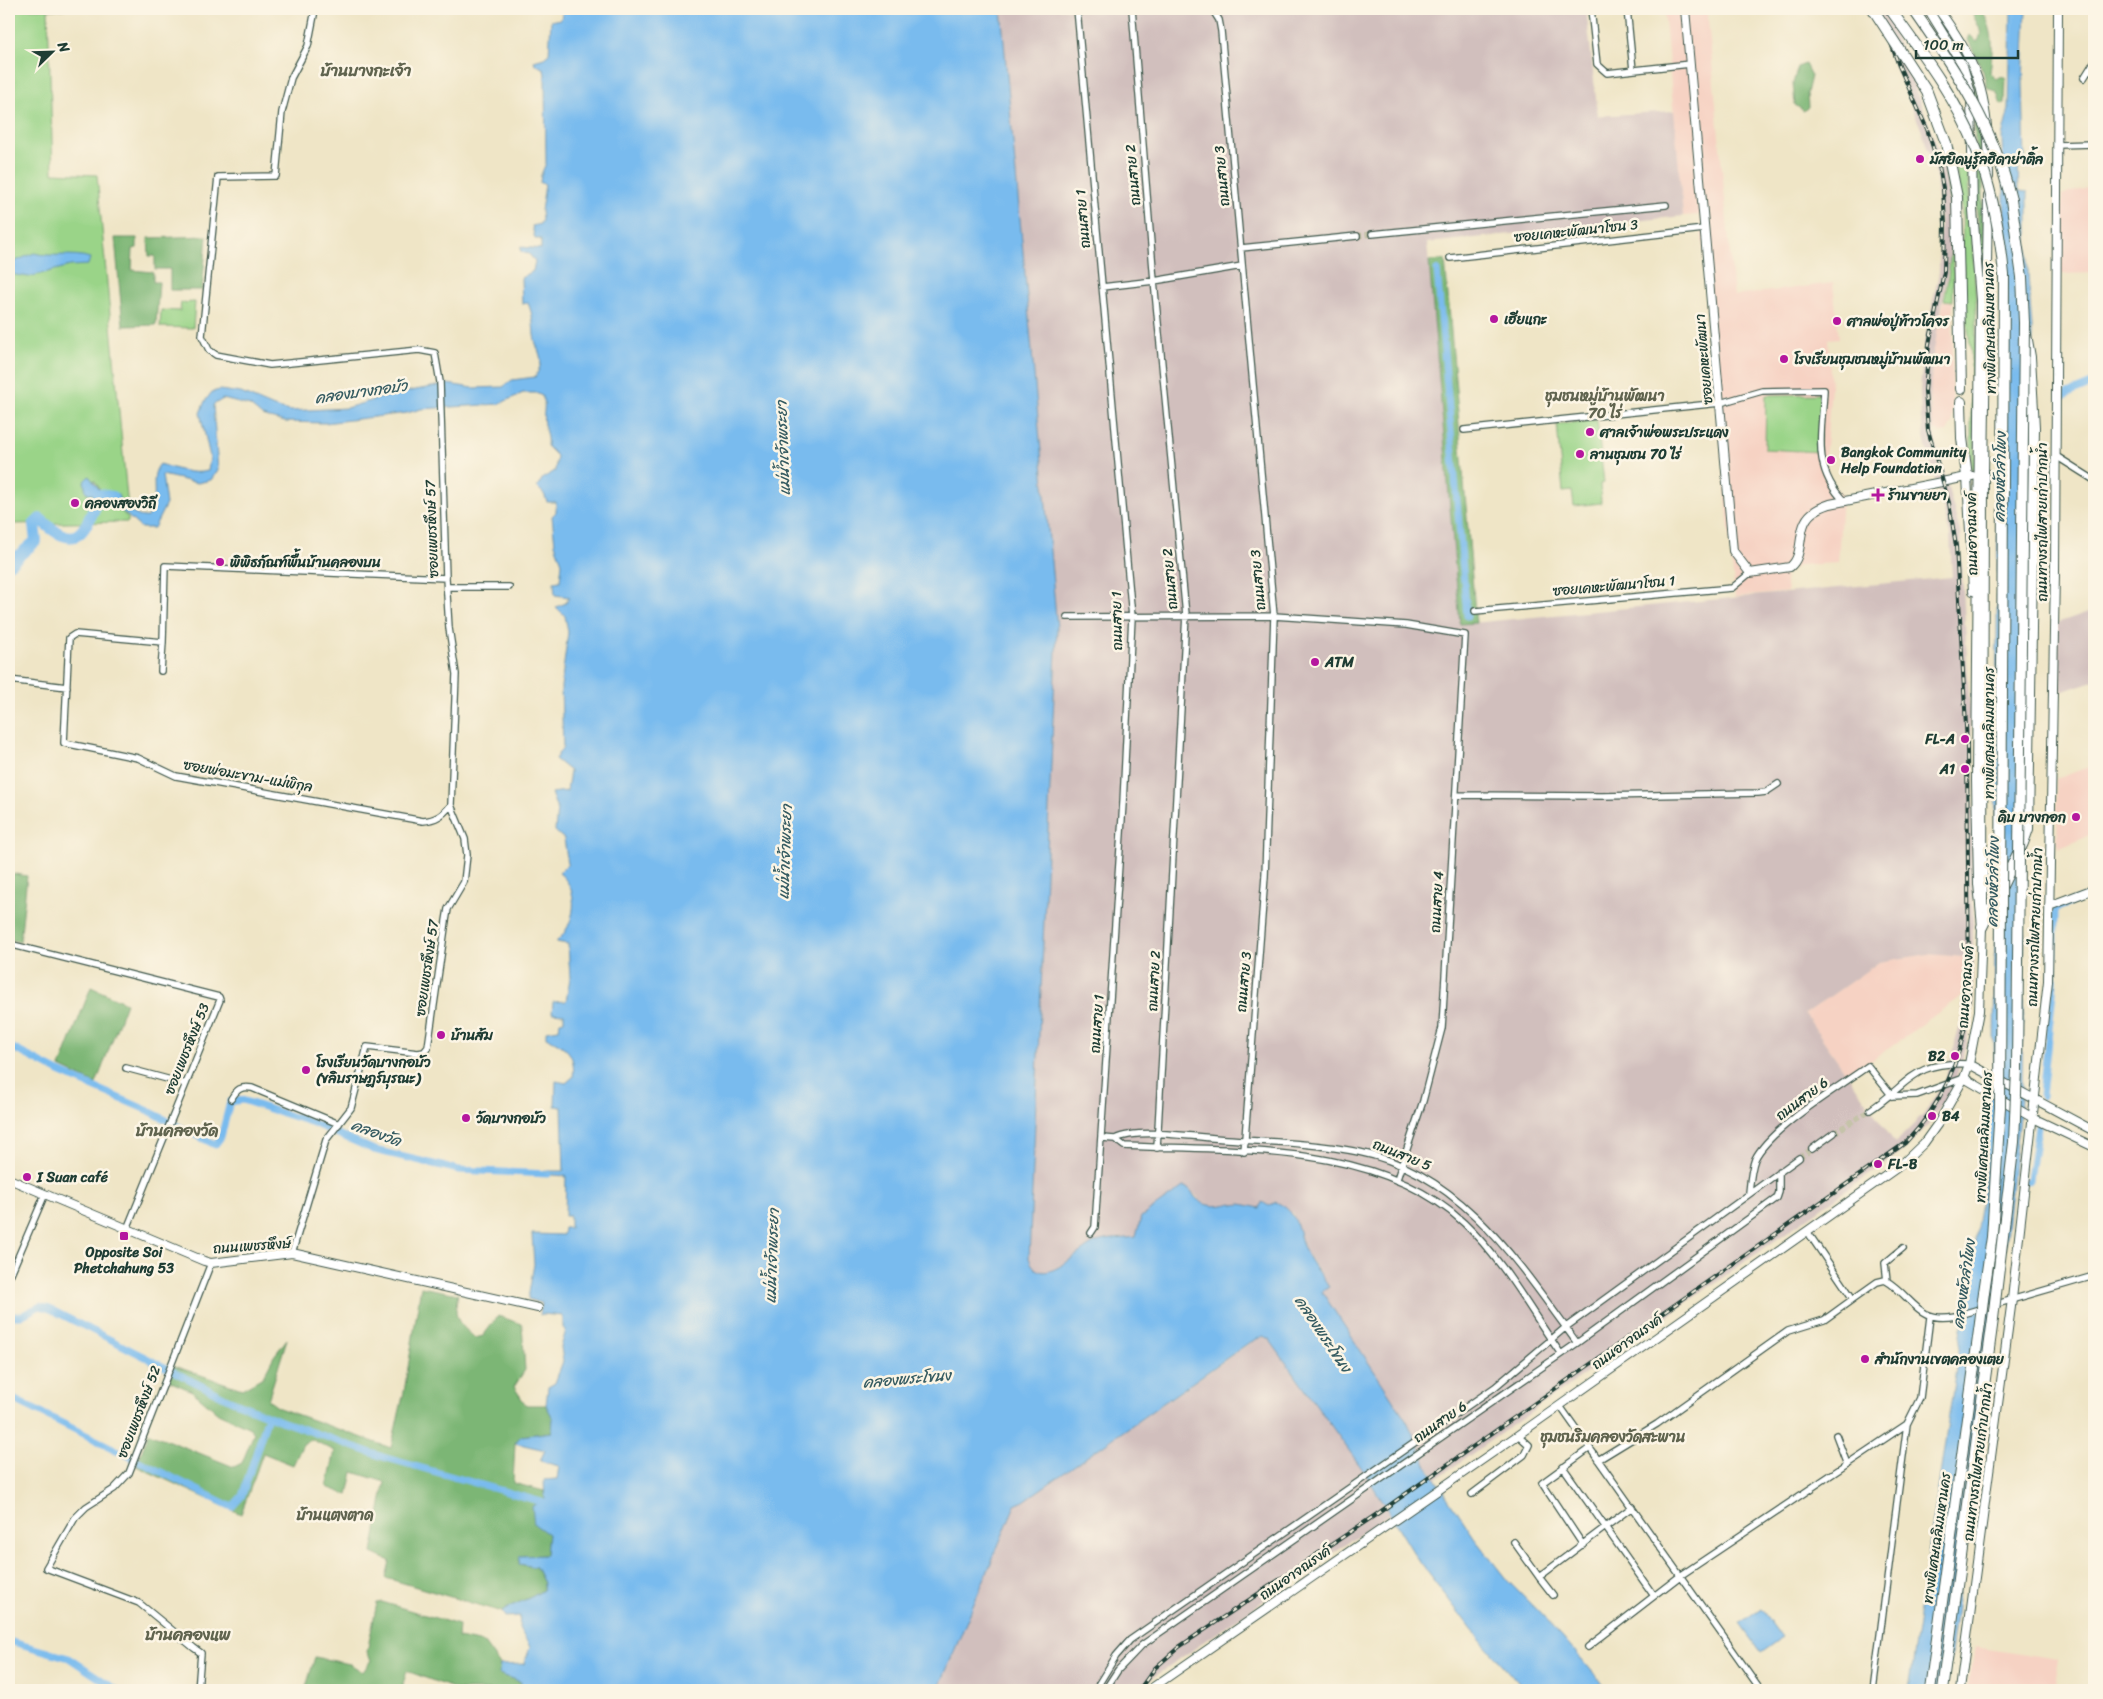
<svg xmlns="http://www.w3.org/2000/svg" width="2103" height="1699" font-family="Sriracha,'Playpen Sans Thai',sans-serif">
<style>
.built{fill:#f6d2c3}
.industrial{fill:#d1bfbd;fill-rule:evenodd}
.green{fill:#9ad488;stroke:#5c885e}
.forest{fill:#7bb674;stroke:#4d7a54}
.water{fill:#79bbee;stroke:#4c7c91}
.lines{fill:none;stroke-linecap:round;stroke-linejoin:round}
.canal{stroke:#79bbee;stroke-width:7}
.river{stroke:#79bbee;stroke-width:12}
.street-tunnel{stroke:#c5c3a9;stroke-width:5.5;stroke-dasharray:5.5 3;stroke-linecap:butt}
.street-casing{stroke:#3e564a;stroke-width:8}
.secondary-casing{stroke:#3e564a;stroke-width:10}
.highway-casing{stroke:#3e564a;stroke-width:12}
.street{stroke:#fff;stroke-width:5.5}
.secondary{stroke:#fff;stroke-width:8}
.highway{stroke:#fff;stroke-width:10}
.rail-casing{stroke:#1f3d34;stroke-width:4}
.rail{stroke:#fcf5e5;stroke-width:2;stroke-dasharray:5.5;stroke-linecap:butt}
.highway-bridge-casing{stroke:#3e564a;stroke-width:12;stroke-linecap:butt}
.highway-bridge{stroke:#fff;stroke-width:10}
.poi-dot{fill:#b5179e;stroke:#fcf5e5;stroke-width:2}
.labels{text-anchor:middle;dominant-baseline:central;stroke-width:5;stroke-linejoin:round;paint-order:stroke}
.poi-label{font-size:14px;font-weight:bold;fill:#1f3d34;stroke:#fcf5e5;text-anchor:start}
.street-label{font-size:14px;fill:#1f3d34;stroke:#fcf5e5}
.water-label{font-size:15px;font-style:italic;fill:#365c62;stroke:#fcf5e5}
.neighbourhood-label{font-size:15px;font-weight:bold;fill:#60644f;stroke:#fcf5e5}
.quarter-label{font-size:16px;font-weight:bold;fill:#60644f;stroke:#fcf5e5}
</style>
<rect width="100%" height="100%" fill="#fcf5e5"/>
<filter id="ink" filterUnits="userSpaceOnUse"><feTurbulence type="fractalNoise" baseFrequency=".02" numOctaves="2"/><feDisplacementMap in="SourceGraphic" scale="10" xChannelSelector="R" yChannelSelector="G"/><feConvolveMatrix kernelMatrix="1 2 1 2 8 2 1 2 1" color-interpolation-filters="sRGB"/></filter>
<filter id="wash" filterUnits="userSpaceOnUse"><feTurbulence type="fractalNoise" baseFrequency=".0096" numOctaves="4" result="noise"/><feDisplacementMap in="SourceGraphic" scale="20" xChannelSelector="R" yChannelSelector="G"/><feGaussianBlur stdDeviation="1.12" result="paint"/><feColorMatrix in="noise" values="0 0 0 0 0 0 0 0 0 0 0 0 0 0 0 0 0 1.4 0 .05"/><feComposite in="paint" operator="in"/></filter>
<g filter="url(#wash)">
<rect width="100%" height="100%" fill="#efe5c6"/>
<path class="built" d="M1664,9H1707L1734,296L1833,283L1839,338L1828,339L1831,387L1825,459L1831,483L1842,495L1838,563L1800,565L1785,574L1787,592L1735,597L1700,215L1683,216Z
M2094,186V273L2061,274L2062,195Z
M1944,300L1953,301L1952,423L1947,432L1940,433L1933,429L1930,391L1934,345Z
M2094,765V833L2058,849L2056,779Z
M1928,954L1964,957V994L1849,1077L1805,1014L1879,962Z
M1975,1646L2058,1659L2053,1690H1968Z"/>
<path class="industrial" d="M1001,9H1586L1598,116L1674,111L1683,216L1427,243L1461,624L1952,577L1950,534L1926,446L1921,418L1920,391L1924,343L1939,272L1940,224L1936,177L1922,131L1895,67L1874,9H1885L1941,156L1946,176L1950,213V262L1932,360L1930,405L1936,444L1960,532L1973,769V1005L1966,1047L1954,1084L1932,1120L1908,1147L1436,1479L1322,1292L1329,1287L1306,1253L1293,1213L1262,1203L1260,1208L1241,1204L1234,1205L1233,1204L1212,1206L1201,1202L1190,1189L1136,1237L1096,1242L1052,1271L1042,1273L1038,1271L1031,1264L1029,1258L1057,628ZM1928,954L1964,957L1962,1018L1945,1079L1924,1114L1895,1143L1805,1014L1879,962Z
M2094,610V681L2057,693V623Z
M1260,1336L1269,1339L1363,1470L1389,1514L1152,1678L1143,1690H938L1015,1505L1024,1501Z"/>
<path class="green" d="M9,9H64L48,10L53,173L97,175L128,508L120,502L118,495L102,493L95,481H85L86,492L112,502L128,518V522L9,524Z
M1967,162L1976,300L1975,469L1973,471L1971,469V351L1964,302L1962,208L1955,163Z
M1947,164C1955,210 1954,255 1953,301L1944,300C1954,256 1953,208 1944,165Z
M195,302L193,328L160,327L161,310L180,311L181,303Z
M1822,394L1819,452L1765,449L1766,395Z
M1597,420L1604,483L1600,484L1601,503L1574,506L1572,491L1563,492L1557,424Z"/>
<path class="forest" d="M1972,9H1981C1995,31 1993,47 1990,73L1996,79L2002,76L2006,78L2005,104L2001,105L1997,93L1987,87L1983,71L1968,40L1970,35L1977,42C1987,30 1972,21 1972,9Z
M1947,28C1989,85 1983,137 1983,204C1983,221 1987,244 1983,261L1976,206L1974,93L1971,76Z
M1805,64L1811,76L1807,93L1808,107L1804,111L1795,105L1793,83L1798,67Z
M207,236L202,290H170V269H155V256H149L148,238Z
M115,238H137V248L133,249L132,270L153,272V282H159L156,325L123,326Z
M1445,260L1476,623L1460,624L1429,261Z
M9,873L27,876L20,942L9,939Z
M91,987L126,1003L96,1084L60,1067Z
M421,1287L458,1294C453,1318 457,1322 475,1338L483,1336L498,1316L522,1324L525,1370L514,1387L526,1405H546L553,1418L552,1432L521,1436L515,1443L513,1483L544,1491L548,1534L546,1555L521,1556L519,1564L536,1567L544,1583L543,1590C529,1600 516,1602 502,1612L386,1578L390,1561L372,1553L385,1482L353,1472L348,1495L327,1487L335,1451L311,1439L303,1444L293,1465L263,1453L241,1514L136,1466L149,1433L234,1467L242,1463L254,1433L250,1428L218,1413L192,1391L169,1381L174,1366L242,1389L263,1377L274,1356L287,1339L268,1400L279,1408L391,1448L404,1392Z
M382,1602L459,1625L458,1638L484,1643L500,1665L499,1674L521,1682L520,1690H458L407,1671L401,1690H378L370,1686L367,1690H305L315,1657L350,1664L363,1672L371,1660L367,1652L377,1603Z"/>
<path class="water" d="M563,9H1001L1057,628L1029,1258C1042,1294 1077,1249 1097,1242C1108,1238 1124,1239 1136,1237L1141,1217L1183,1187C1191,1188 1191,1191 1195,1197C1206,1209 1219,1206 1233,1203L1234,1205L1241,1204L1260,1208L1262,1202L1269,1206L1276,1202C1300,1213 1296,1229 1305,1251C1310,1263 1321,1275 1329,1287L1322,1292L1407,1421L1430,1471L1474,1538L1507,1580L1561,1635L1608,1690H1525L1473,1631L1418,1560L1363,1470L1269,1339L1263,1336L1247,1344L1024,1501L1015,1505L938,1690H520L521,1682L499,1674L500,1665L524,1664L530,1647L519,1628L520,1616L505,1617L502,1612C516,1602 529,1600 543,1590L544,1583L536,1567L519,1564L520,1556L546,1555L548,1534L534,1524L532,1506L545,1500L544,1480L557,1479L559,1466L540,1461L545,1450L515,1443L521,1436L552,1432L553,1418L546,1405L548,1387L555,1383L563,1361L561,1347L566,1330L563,1328V1316L543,1314L540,1315L542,1303L528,1299L534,1264L532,1234L563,1235L564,1228H570V1216H565L566,1176L539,1174L542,1171H564L562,1107L555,1106L556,1081L566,1083L573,1077C576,1053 566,1047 546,1037V1031L559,1029L560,1022L564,1021V1014L552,1013L553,1002L566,1001L570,978L568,944L556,942C576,925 581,890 559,873L568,864L564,839L555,831L557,809L551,793L567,791L570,771L555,759L563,747L561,687L568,632L565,616L556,607L566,603L569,597L555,595L554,582L560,581L562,563L555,544L552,516L556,512V502H547L544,494L537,487L543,478L555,471L557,456L547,446C548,438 546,433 544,425C542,414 547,406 542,396L536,393H523L499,404L421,409L407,413L325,423L285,422L262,416L250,406L223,399L213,405L218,470L211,480L198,483L162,475L166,504L154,528H141L112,502L86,492L84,481L89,476L102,493L118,495C121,506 135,518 147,517C162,499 147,478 160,464C176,469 191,475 208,471L210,457L200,413L205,401L212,392L220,390L241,393L274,407L289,411L346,408L394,394L448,384L473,388L503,387L512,380L535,377C547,357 537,355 534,335C533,323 533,315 528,303L522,304L521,278L533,271L535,261L529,254L521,252V247L541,249V239H535L532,226L540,224L542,220L541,211L545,184L540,183L541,175L546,163L545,75L544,69L535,64L534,61L544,58L549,54L551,21L561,19Z
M2011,9H2026L2023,83L2025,162L2018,164L2019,191L2028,192V274L2032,328L2022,1089L2007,1228L1946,1690H1908L1985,1174L1994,1062L1998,489L2008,311L2002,137L2009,109Z
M34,253C52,258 72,252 90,258L88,265L70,266L29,277L9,274V264Z
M1761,1609L1782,1638L1761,1653L1740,1624Z"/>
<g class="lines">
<path class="canal" d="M1437,270L1467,616
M2063,396L2094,383
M9,1046L59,1072L149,1111L215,1145L221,1137L230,1102L242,1100L313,1123L374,1150L459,1170L548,1174
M2042,1096L2054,982L2055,911L2057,908L2094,894
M2027,1181L2030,1180L2038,1127
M9,1316H21L40,1306L50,1309L230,1400L281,1421L383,1457L549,1504
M9,1397L232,1507L242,1496L268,1416
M9,1641L69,1658L117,1690"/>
<path class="river" d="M9,564L36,541L34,525L40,519C79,555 84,531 100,495L112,497"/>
</g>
</g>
<g filter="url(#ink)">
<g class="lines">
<path class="street-tunnel" d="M1357,236L1372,234
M1834,1133L1870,1110
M1799,1158L1812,1149"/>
<g class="street-casing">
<path id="street" d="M279,9H323
M1077,9L1132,617L1123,803L1095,1227L1091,1233
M1132,9L1154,281L1186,615L1157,1148
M1212,9L1219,20L1221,31L1274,616L1265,876L1244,1152
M1591,9L1597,64L1607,73L1690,64
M1627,9L1633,70
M2084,78L2094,62
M2057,145L2094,144
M1372,234L1666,205
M1241,248L1357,236
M1450,258L1704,229
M1102,287L1154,281L1242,266
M1464,430L1720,403L1762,391L1824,390C1822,433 1811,468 1845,502
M2056,456L2094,480
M446,578L165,566L163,642L75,634L69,638L64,743L138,758L176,776L423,821C436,820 443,815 451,805
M447,587H509
M1475,611L1732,588L1750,573
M1067,617L1274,616L1406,625L1465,635L1442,1028L1423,1101L1397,1179
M161,671L163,642
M9,680L67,687
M1456,795L1602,796L1758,793L1766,792L1778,784
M9,944L219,997L220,1000L127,1229
M126,1068L186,1084
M1892,1096L1917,1095L1964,1078
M231,1099C237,1089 241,1086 252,1088L339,1124
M1870,1110C1911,1083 1912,1061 1969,1064
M1102,1138L1115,1139L1124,1146C1235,1151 1378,1142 1464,1223C1503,1260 1530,1310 1561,1354
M1115,1139C1139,1127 1199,1138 1227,1139C1271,1142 1315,1143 1359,1152C1461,1172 1520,1265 1577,1343
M1812,1149L1834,1133
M1749,1193C1750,1182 1751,1169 1755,1159C1771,1127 1838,1088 1868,1066L1892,1096
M1807,1231L1853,1299L1877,1282L1885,1280C1913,1296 1917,1324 1955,1316L2094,1276
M292,1253L326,1140L351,1108L367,1047L418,1053L424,1052L428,1047L446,921L448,909L464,882L467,855L465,839L451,805L456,674L449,628L446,578L440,382L435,353L419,350L270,365L216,355L209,350L202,336L218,177L276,176L282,112L291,78L308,46L315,10
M9,1278L45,1194
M1887,1281L1885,1263L1903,1248
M1560,1406L1761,1690
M1836,1435L1847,1464
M1598,1460L1657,1424L1788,1331L1824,1320L1853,1299
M1563,1467L1654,1596
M1472,1494L1524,1455L1529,1445L1518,1435
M1514,1542L1539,1577L1632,1507
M1583,1545L1542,1483L1590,1448
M1539,1577L1553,1595
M1588,1647L1680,1576L1907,1424L1920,1398L1930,1317
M198,1690L201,1653L194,1648L139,1603L46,1568L75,1518L86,1507L114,1489L129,1473L211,1263
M1095,1690L1116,1656L1130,1640L1495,1387L1566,1327L1799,1158
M1105,1690L1118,1670L1142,1645L1577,1343L1777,1198L1779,1192V1172
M1873,1690L1907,1424"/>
</g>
<g class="secondary-casing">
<path id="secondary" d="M1685,9L1733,551L1750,573L1790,567C1806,554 1795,527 1812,513C1817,509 1824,506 1830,504L1972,476
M1938,9C1984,71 1988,101 1989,177
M1967,476L1973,591
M2049,906L2094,889
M1983,909L1984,475L1988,196
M1969,1064L2094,1131
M1964,1078L2033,1118L2094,1147
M9,1179L204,1261L211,1263L292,1253L538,1308
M1149,1690L1518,1435L1901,1165L1924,1143L1939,1122L1964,1078L1969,1064L1979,1011L1982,927L1978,884L1976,781L1980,300L1973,210L1971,93L1963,66L1928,9
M1960,1690L2012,1299L2048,981L2055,572L2058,9"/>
</g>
<g class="highway-casing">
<path id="highway" d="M1946,143L1957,197L1961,389
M1961,402L1962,438L1967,476
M1982,927L2023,843L2028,829L2034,427L2030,357L2024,323L2022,277L2011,200
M1984,1292L1992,1237L2000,1107
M1930,1690L1980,1323
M1943,1690L1993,1319"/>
</g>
<use href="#street" class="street"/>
<use href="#secondary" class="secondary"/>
<use href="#highway" class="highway"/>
<g class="rail-casing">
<path id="rail" d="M1139,1690L1155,1668L1179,1647L1377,1514L1905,1143C1945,1102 1965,1052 1969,995L1967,744L1956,546L1949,503L1928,430L1925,391L1929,344L1944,272L1945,224L1943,188L1939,166L1927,129L1899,66L1879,9"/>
</g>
<use href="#rail" class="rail"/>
<g class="highway-bridge-casing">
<path id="highway-bridge" d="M1873,9L1927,92L1946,143
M1890,9C1921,52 1956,98 1976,148C1992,189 2000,232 2004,275L2000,1107
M1913,9C1955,69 1994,127 2011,200
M1993,1319L2014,1142L2017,1069L2024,323
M1980,1323L1984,1292"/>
</g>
<use href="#highway-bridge" class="highway-bridge"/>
</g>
</g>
<g class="poi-dot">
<circle cx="1920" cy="159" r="5"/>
<circle cx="1494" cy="319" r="5"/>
<circle cx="1837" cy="321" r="5"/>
<circle cx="1784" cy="359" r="5"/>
<circle cx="1590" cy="432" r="5"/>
<circle cx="1580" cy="454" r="5"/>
<circle cx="1831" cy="460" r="5"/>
<path d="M1875.5 487.5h5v5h5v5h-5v5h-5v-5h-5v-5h5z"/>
<circle cx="75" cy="503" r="5"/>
<circle cx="220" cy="562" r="5"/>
<circle cx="1315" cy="662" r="5"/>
<circle cx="1965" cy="739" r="5"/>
<circle cx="1965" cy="769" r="5"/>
<circle cx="2076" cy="817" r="5"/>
<circle cx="441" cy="1035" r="5"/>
<circle cx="1955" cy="1056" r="5"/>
<circle cx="306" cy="1070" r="5"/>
<circle cx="1932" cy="1116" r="5"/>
<circle cx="466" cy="1118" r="5"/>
<circle cx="1878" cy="1164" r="5"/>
<circle cx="27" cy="1177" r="5"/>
<rect x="119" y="1231" width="10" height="10" rx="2.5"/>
<circle cx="1865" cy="1359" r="5"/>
</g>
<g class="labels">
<g class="poi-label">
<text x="1930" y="159">มัสยิดนูรู้ลฮิดาย่าติ้ล</text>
<text x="1504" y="319">เฮียแกะ</text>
<text x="1847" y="321">ศาลพ่อปู่ท้าวโคจร</text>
<text x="1794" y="359">โรงเรียนชุมชนหมู่บ้านพัฒนา</text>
<text x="1600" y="432">ศาลเจ้าพ่อพระประแดง</text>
<text x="1841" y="452">Bangkok Community<tspan x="1841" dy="16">Help Foundation</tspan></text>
<text x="1590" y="454">ลานชุมชน 70 ไร่</text>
<text x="1888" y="495">ร้านขายยา</text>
<text x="85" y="503">คลองสองวิถี</text>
<text x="230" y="562">พิพิธภัณฑ์พื้นบ้านคลองบน</text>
<text x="1325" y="662">ATM</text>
<text x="1955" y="739" text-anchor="end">FL-A</text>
<text x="1955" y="769" text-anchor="end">A1</text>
<text x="2066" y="817" text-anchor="end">ดิบ บางกอก</text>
<text x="451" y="1035">บ้านส้ม</text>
<text x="1945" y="1056" text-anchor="end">B2</text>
<text x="316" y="1062">โรงเรียนวัดบางกอบัว<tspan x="316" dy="16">(ขลิบราษฎร์บุรณะ)</tspan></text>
<text x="1942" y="1116">B4</text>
<text x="476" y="1118">วัดบางกอบัว</text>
<text x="1888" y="1164">FL-B</text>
<text x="37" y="1177">I Suan café</text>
<text x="124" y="1252" text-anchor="middle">Opposite Soi<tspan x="124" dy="16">Phetchahung 53</tspan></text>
<text x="1875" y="1359">สำนักงานเขตคลองเตย</text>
</g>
<g class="street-label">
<text transform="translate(1133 175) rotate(-95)">ถนนสาย 2</text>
<text transform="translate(1222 176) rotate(-95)">ถนนสาย 3</text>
<text transform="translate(1083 219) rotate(-95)">ถนนสาย 1</text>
<text transform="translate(1576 231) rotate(-6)">ซอยเคหะพัฒนาโซน 3</text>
<text transform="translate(1990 328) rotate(-91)">ทางพิเศษเฉลิมมหานคร</text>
<text transform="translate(1704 359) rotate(-95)">ซอยเคหะพัฒนา</text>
<text transform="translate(2042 522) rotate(-90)">ถนนทางรถไฟสายเก่าปากน้ำ</text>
<text transform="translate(432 529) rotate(-92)">ซอยเพชรหึงษ์ 57</text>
<text transform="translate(1972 534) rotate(-91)">ถนนอาจณรงค์</text>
<text transform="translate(1170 579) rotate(-95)">ถนนสาย 2</text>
<text transform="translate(1258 580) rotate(-95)">ถนนสาย 3</text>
<text transform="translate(1614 586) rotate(-5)">ซอยเคหะพัฒนาโซน 1</text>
<text transform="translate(1117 621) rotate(-91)">ถนนสาย 1</text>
<text transform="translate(1989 733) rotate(-90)">ทางพิเศษเฉลิมมหานคร</text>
<text transform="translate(248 776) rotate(10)">ซอยพ่อมะขาม-แม่พิกุล</text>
<text transform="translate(1437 902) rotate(-87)">ถนนสาย 4</text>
<text transform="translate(2035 927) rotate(-88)">ถนนทางรถไฟสายเก่าปากน้ำ</text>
<text transform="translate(427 968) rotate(-82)">ซอยเพชรหึงษ์ 57</text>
<text transform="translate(1154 981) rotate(-87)">ถนนสาย 2</text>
<text transform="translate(1244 982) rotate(-85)">ถนนสาย 3</text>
<text transform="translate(1966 987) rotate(-86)">ถนนอาจณรงค์</text>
<text transform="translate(1097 1024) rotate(-86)">ถนนสาย 1</text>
<text transform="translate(187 1049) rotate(-68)">ซอยเพชรหึงษ์ 53</text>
<text transform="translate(1802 1099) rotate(-37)">ถนนสาย 6</text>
<text transform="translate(1984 1137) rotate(-87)">ทางพิเศษเฉลิมมหานคร</text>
<text transform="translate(1402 1155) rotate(22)">ถนนสาย 5</text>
<text transform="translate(252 1246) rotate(-4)">ถนนเพชรหึงษ์</text>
<text transform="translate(1627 1342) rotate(-36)">ถนนอาจณรงค์</text>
<text transform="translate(139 1412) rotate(-69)">ซอยเพชรหึงษ์ 52</text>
<text transform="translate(1440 1422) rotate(-35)">ถนนสาย 6</text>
<text transform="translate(1978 1462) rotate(-83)">ถนนทางรถไฟสายเก่าปากน้ำ</text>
<text transform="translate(1937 1538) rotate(-82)">ทางพิเศษเฉลิมมหานคร</text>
<text transform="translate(1295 1573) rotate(-35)">ถนนอาจณรงค์</text>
</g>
<g class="water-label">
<text transform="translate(361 392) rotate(-8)">คลองบางกอบัว</text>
<text transform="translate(783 448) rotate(-92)">แม่น้ำเจ้าพระยา</text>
<text transform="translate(2000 477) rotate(-89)">คลองหัวลำโพง</text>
<text transform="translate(785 852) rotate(-88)">แม่น้ำเจ้าพระยา</text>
<text transform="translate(1993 882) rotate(-89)">คลองหัวลำโพง</text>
<text transform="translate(376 1133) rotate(20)">คลองวัด</text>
<text transform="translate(772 1256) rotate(-88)">แม่น้ำเจ้าพระยา</text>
<text transform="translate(1964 1284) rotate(-82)">คลองหัวลำโพง</text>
<text transform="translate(1323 1334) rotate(56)">คลองพระโขนง</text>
<text transform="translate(907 1379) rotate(-5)">คลองพระโขนง</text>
</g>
<g class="neighbourhood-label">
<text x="1605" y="396">ชุมชนหมู่บ้านพัฒนา<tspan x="1605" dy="17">70 ไร่</tspan></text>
<text x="1613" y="1437">ชุมชนริมคลองวัดสะพาน</text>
<text x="335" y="1515">บ้านแตงตาด</text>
</g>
<g class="quarter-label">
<text x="366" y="70">บ้านบางกะเจ้า</text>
<text x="177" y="1130">บ้านคลองวัด</text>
<text x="188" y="1634">บ้านคลองแพ</text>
</g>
</g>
<rect width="2103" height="1699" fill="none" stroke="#fcf5e5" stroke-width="30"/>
<g transform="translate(52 52) rotate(67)" stroke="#fcf5e5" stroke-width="4" paint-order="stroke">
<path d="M0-4L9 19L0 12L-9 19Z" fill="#1f3d34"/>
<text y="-8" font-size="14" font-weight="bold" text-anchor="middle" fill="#1f3d34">N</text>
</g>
<path d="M1916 50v8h102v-8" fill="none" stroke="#1f3d34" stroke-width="2.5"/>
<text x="1923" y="50" font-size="15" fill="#1f3d34" stroke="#fcf5e5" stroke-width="4" paint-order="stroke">100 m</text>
</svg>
